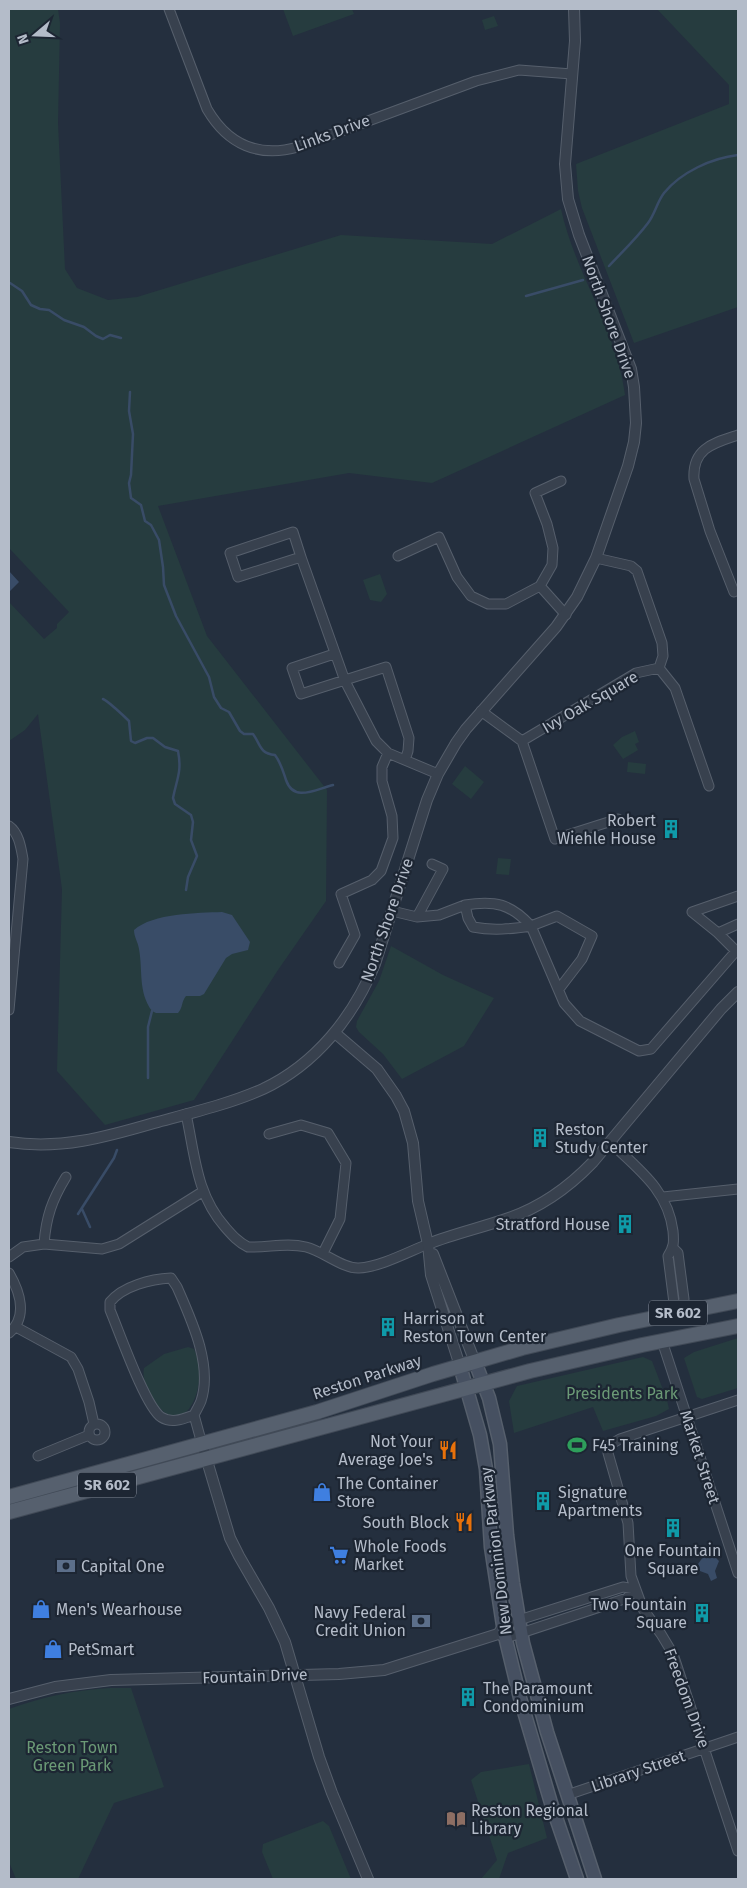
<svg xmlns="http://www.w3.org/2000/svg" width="747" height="1888" font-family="'Fira Sans',sans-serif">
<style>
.green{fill:#263c3f}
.water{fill:#394c67}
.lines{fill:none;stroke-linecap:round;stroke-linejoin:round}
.stream{stroke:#394c67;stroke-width:2.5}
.minor-casing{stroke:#565f6c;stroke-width:11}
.tertiary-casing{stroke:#565f6c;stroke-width:12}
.secondary-casing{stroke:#565f6c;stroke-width:15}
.primary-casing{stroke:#414a57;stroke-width:16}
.minor{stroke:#38414e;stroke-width:9}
.tertiary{stroke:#38414e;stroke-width:10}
.secondary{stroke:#465061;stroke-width:12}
.primary{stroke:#56606e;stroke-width:14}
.labels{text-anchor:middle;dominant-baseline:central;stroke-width:4.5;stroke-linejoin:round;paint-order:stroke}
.shield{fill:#1d2633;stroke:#878f9c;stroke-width:1}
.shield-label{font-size:15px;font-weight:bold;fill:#b4bcc9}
.street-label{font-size:16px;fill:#b4bcc9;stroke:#1d2633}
.poi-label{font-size:16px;fill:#b4bcc9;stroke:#1d2633;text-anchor:start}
.park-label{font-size:16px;fill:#6b9a76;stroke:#1d2633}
</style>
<rect width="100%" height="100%" fill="#242f3e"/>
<path class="green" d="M9,9H58L60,23L58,123L65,269L77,288L108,300L137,297L341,235L492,244L561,209C575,273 617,330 625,395L432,483L349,473L158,506L207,636L327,790L326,901L278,970L194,1100L105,1125L57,1071L62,889L38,714L25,730L9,741V602L44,639L57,628V624L69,612L9,548Z
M283,9H352L354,14L293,36Z
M657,9H738V307L634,343L582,208L578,191L576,164L729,104V85Z
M494,16L498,26L485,30L482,20Z
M380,574L387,594L381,602L370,600L363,580Z
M635,731L639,742L635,744L638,750L623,759L613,745L622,737Z
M628,762L646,764L645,774L627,772Z
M465,766L484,782L471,799L452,784Z
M498,858L511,859L509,875L496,874Z
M391,946L443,975L494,998L464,1046L402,1079L383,1054L359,1032L356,1027L357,1021L379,981Z
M738,1338V1388L702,1399L697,1397L684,1358L694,1352Z
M188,1347L194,1349C212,1384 182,1452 150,1394C146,1385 142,1377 144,1368L164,1354Z
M643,1357L652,1361L667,1400L669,1409L656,1416L603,1431L593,1407L514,1433L509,1401L517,1386Z
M110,1688H131L164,1787L114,1803L78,1879H16L9,1862V1709C42,1697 75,1690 110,1688Z
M529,1764L547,1838L508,1853L499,1879H481L497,1860L471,1780L481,1772Z
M323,1821L329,1826L351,1879H273L262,1852L263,1844Z"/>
<path class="water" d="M9,571L19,582L9,592Z
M222,912L232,915L250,942L248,950L232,954L226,958L204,994L200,996H186C181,1002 183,1008 178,1013H156L152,1011C138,992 143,971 139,949C138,942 134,937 134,930C153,913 198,913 222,912Z
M708,1549L710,1556L716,1558L719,1561L715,1571L717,1578L711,1581L708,1574L700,1571L698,1564L703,1557L701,1551Z"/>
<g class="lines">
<path class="stream" d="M609,266C622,252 636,239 648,223C655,214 657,202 664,193C681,172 712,158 738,155
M10,283L22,291L31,305L40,309L49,310L64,320L84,327L96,336L103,339L110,335L121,338
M526,296L583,280
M130,392L129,411L133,434L131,475L129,483L131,498L141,505L145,521L151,525L159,540L163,567L164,585L176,616L209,677L214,697L221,708L229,712L240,731L244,734H253C261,745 259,753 275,755C281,763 283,771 286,780C294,803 316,789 333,785
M103,699C108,701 125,717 129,721L131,741L135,743L147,738H153L165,747L178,751C182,772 177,778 173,798L175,804L191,815L193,822L191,840L197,856L188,877L186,890
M148,1078V1027L152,1011
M82,1209L90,1227
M78,1214L114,1158L117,1150"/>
<g class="minor-casing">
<path id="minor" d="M169,9L207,109C228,145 259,158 298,147L476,81L519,70L572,74
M293,532L301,557L238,577L230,553Z
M398,556L439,537L457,577L471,596L488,604H506L540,586L552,565L553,548L547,524L535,493L561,481
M301,557L345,681L376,741L388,753L438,774
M596,558L631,566L637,571L662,643L663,656L659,668L675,688L709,786
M540,586L566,615
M734,592L710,531L694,479C692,448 714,443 738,435
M334,654L292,668L301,694L386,667L409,738L408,751L405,760
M481,711L522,741L555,839L618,819
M522,741L636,673L659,668
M9,826C19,833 21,848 23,859L9,1010
M465,905C495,900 511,904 531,926L557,916L592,936L582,959L559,989
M392,911L417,917L439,915L465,905L468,918L473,927C493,931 511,929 531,926L564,1003L580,1021L639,1051L651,1049L736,951L718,933
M692,912L718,933L738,924
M692,912L738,896
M417,917L443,869L432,864
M339,963L355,935L341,894L372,880L381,871L393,838L392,816L382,781V767L388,753
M186,1114C195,1155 196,1194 225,1227C232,1235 238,1242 248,1247C268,1248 286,1242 306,1247C323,1251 343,1269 359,1268C380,1267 408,1252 428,1244
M269,1134L301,1125L328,1133L346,1163L340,1219L323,1253
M610,1142C638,1169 668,1190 673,1231C674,1242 674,1247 668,1256L674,1303L681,1312
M663,1197L738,1189
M44,1244C46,1217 52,1200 66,1177
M673,1248L678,1253L684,1299L681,1312
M9,1257L23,1247L44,1244L102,1249L119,1244L202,1192
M9,1273C20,1292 28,1317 9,1333
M16,1327L71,1357L78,1369L89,1402L94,1424
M662,1341L738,1573
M738,1400L620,1439L611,1444L608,1453L628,1523L631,1576L643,1609L661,1634L673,1654L738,1851
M194,1415C183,1419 172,1424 161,1417C145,1406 119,1331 110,1310V1302C123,1286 151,1279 171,1278L177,1287C191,1319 213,1365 201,1401C199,1406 196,1411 194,1415L202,1444
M89 1432a8 8 0 1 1 16 0a8 8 0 1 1-16 0Z
M38,1456L89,1435
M623,1587L635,1589L627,1598L618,1601L506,1638L498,1634L503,1625Z
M567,1795L738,1737"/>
</g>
<g class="tertiary-casing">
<path id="tertiary" d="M335,1033L377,1069L396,1096L404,1111L413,1143L418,1201L428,1244L431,1275L460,1366
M9,1142C60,1150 106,1137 154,1123C191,1113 229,1104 263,1089C316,1064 353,1017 375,964L427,800L438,774L456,743L466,729L556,627L577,597L596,558L628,466L634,442L636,423L634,387L631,369L579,235L568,199L565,164L575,41L574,9
M428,1244C453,1234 480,1228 506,1219C540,1208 569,1187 593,1162L721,1009L738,992
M433,1254L475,1362
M202,1444L230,1538L239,1556L269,1608L285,1642L319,1757L332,1793L368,1879
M9,1699L55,1687L111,1680L339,1674L384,1670L498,1634"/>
</g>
<g class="secondary-casing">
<path id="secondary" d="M475,1362L489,1398L500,1444L507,1535L513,1583L523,1643L547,1732L595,1879
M460,1366L480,1435L486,1469L491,1547L504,1632L520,1698L551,1803L577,1879"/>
</g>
<g class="primary-casing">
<path id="primary" d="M9,1497L317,1412L433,1374L522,1348L619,1325L738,1301
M9,1512L530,1371L642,1345L738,1326"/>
</g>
<use href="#minor" class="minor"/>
<use href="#tertiary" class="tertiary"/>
<use href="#secondary" class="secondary"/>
<use href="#primary" class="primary"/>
</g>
<defs>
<g id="building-bare" transform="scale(1.5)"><path d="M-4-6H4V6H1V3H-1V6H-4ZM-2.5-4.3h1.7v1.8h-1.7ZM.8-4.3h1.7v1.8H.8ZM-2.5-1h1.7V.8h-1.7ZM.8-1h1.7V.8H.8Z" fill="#0f9aa8" stroke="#1d2633" stroke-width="2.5" paint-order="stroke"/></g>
<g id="stadium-bare" transform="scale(1.5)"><path d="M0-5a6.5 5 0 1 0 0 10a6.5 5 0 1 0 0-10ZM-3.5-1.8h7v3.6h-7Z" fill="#2e9e5b" stroke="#1d2633" stroke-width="2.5" paint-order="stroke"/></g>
<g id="restaurant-bare" transform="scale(1.5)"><path d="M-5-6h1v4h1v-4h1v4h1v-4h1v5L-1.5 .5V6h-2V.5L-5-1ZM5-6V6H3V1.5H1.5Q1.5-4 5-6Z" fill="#e8710a" stroke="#1d2633" stroke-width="2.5" paint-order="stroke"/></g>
<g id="shop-bare" transform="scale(1.5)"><path d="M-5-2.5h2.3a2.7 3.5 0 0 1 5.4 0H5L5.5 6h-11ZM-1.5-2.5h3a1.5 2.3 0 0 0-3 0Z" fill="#3f7fe0" stroke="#1d2633" stroke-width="2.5" paint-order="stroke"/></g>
<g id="supermarket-bare" transform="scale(1.5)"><path d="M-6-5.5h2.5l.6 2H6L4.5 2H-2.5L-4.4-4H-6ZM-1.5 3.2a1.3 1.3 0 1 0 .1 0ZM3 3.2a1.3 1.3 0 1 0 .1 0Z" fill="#3f7fe0" stroke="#1d2633" stroke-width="2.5" paint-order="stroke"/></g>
<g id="bank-bare" transform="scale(1.5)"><path d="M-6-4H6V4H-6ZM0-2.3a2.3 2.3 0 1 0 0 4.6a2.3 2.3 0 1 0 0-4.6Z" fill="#5c6f8a" stroke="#1d2633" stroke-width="2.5" paint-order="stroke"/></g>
<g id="library-bare" transform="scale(1.5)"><path d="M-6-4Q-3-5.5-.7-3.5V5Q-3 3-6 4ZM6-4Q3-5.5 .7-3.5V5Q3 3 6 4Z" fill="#8d6e63" stroke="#1d2633" stroke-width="2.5" paint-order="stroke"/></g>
</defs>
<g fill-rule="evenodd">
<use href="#building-bare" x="671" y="829"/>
<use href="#building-bare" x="540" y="1138"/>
<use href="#building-bare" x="625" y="1224"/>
<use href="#building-bare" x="388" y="1327"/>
<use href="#stadium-bare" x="577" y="1445"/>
<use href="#restaurant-bare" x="448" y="1450"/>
<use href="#shop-bare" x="322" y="1492"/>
<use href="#building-bare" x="543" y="1501"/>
<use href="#restaurant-bare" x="464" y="1522"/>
<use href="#building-bare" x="673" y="1528"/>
<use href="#supermarket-bare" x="339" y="1555"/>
<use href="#bank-bare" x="66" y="1566"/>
<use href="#shop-bare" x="41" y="1609"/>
<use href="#building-bare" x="702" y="1613"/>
<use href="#bank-bare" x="421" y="1621"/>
<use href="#shop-bare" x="53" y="1649"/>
<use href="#building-bare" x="468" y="1697"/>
<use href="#library-bare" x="456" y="1819"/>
</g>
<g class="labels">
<g class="shield">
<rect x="649" y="1300.5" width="58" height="25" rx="4"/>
<rect x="78" y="1472.5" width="58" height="25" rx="4"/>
</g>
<g class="shield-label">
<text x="678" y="1313">SR 602</text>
<text x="107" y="1485">SR 602</text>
</g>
<g class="street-label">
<text transform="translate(332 133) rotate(-20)">Links Drive</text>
<text transform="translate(609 317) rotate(70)">North Shore Drive</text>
<text transform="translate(590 702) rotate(-30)">Ivy Oak Square</text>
<text transform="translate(387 920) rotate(-71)">North Shore Drive</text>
<text transform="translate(367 1377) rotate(-18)">Reston Parkway</text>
<text transform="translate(700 1457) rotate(72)">Market Street</text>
<text transform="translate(496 1551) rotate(-97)">New Dominion Parkway</text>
<text transform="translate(255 1676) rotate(-2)">Fountain Drive</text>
<text transform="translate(687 1698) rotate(70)">Freedom Drive</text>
<text transform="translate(638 1771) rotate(-19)">Library Street</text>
</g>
<g class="poi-label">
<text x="656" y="820" text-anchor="end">Robert<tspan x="656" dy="18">Wiehle House</tspan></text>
<text x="555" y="1129">Reston<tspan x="555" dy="18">Study Center</tspan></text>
<text x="610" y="1224" text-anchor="end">Stratford House</text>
<text x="403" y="1318">Harrison at<tspan x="403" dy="18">Reston Town Center</tspan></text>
<text x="433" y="1441" text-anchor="end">Not Your<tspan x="433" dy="18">Average Joe's</tspan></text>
<text x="592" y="1445">F45 Training</text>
<text x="337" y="1483">The Container<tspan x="337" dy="18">Store</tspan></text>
<text x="558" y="1492">Signature<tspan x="558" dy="18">Apartments</tspan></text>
<text x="449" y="1522" text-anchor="end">South Block</text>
<text x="354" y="1546">Whole Foods<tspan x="354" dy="18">Market</tspan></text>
<text x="673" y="1550" text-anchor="middle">One Fountain<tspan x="673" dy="18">Square</tspan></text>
<text x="81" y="1566">Capital One</text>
<text x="687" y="1604" text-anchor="end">Two Fountain<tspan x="687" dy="18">Square</tspan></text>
<text x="56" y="1609">Men's Wearhouse</text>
<text x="406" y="1612" text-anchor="end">Navy Federal<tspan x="406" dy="18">Credit Union</tspan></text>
<text x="68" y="1649">PetSmart</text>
<text x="483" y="1688">The Paramount<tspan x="483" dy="18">Condominium</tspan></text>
<text x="471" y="1810">Reston Regional<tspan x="471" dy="18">Library</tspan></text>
</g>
<g class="park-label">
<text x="622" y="1393">Presidents Park</text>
<text x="72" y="1747">Reston Town<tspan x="72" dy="18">Green Park</tspan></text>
</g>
</g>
<rect width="747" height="1888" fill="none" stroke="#b4bcc9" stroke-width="20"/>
<g transform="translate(35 35) rotate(251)" stroke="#1d2633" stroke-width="4" paint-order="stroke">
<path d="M0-4L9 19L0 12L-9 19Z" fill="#b4bcc9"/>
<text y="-8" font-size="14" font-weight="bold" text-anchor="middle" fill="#b4bcc9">N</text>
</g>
</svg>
